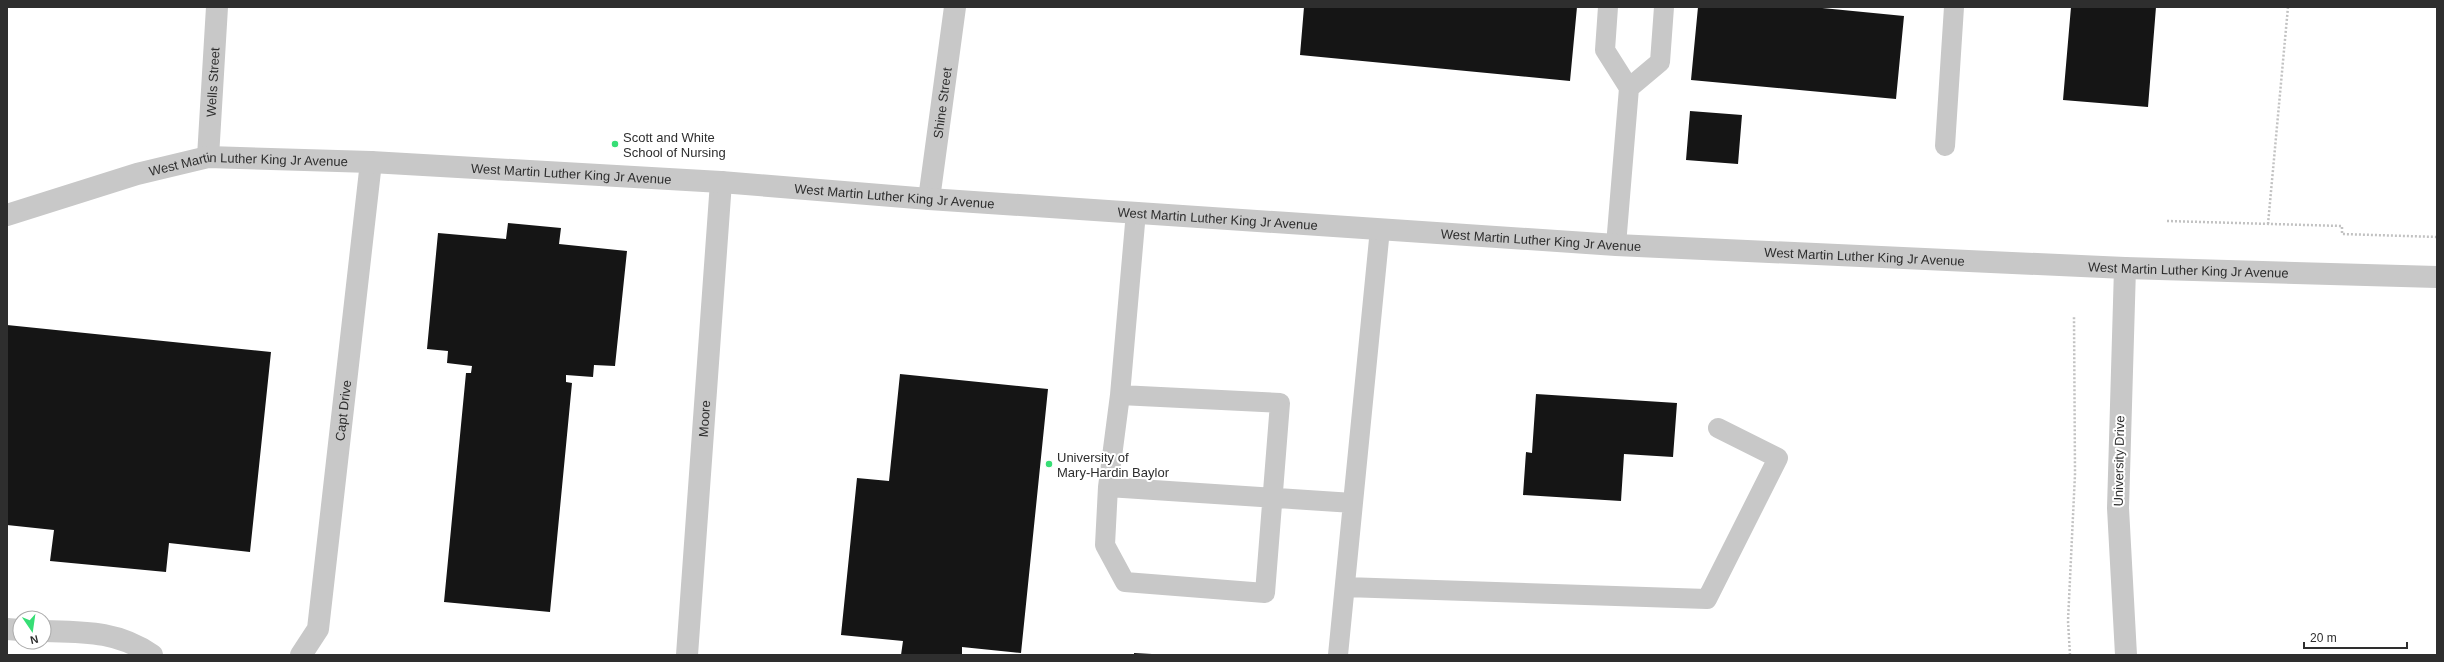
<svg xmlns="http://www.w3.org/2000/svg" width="2444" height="662" font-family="Arial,sans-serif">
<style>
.building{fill:#151515}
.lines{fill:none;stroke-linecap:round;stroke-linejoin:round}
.path{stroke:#c2c2c2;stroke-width:2.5;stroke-dasharray:2 2;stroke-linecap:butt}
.service{stroke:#c8c8c8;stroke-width:20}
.minor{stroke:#c8c8c8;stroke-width:22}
.tertiary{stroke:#c8c8c8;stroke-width:22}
.poi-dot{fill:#36de75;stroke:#fff;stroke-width:1.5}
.labels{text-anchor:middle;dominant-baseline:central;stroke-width:4;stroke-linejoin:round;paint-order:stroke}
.street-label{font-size:13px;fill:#2e2e2e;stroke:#fff}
.poi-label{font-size:13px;fill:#2e2e2e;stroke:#fff;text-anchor:start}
</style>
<rect width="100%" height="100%" fill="#fff"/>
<path class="building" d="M1304,7H1577L1570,81L1300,55Z
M1698,7H1812L1904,16L1896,99L1691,80Z
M2071,7H2156L2148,107L2063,100Z
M1690,111L1742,115L1738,164L1686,160Z
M508,223L561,228L559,244L627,251L615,366L594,365L593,377L566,375V382L572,383L550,612L444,602L466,373H471L472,366L447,363L448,351L427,349L438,233L506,239Z
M7,325L271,352L250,552L169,543L166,572L50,561L54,530L7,525Z
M900,374L1048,389L1021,653L962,647V655H901L903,641L841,635L857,478L889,481Z
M1536,394L1677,403L1673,457L1624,454L1621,501L1523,495L1526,452L1532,453Z
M1134,653L1152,654V655H1134Z"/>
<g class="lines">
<path class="path" d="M2167,221L2342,226V234L2437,237
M2268,224L2288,7
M2070,655L2068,621L2075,474L2074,316"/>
<path class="service" d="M1608,7L1605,50L1629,88L1660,62L1664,7
M1945,146L1954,7
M1616,245L1629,88
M1120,395L1280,403L1265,593L1125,582L1105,545L1108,487L1120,395L1136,212
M1108,487L1353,503
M1345,587L1707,599L1778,458L1718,428
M1338,655L1380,229"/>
<g class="minor">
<path id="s1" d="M208,157L217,7"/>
<path id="s2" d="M929,199L955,7"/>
<path d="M2125,268L2118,508L2126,655"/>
<path d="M7,629L20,630"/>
<path d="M44,631C84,632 118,631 152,655"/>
<path id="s3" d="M301,655L318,629L371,162"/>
<path id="s4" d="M687,655L721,182"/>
</g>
<path class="tertiary" id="s5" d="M7,215L137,174L208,157L371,162L721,182L929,199L1616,245L2125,268L2437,277"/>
</g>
<g class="poi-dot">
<circle cx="615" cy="144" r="4"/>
<circle cx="1049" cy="464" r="4"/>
</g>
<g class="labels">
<g class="street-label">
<text stroke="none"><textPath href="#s1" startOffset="75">Wells Street</textPath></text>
<text stroke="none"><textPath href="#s2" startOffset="97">Shine Street</textPath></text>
<text stroke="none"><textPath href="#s5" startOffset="249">West Martin Luther King Jr Avenue</textPath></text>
<text stroke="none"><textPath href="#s5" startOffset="573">West Martin Luther King Jr Avenue</textPath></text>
<text stroke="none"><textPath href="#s5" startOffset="897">West Martin Luther King Jr Avenue</textPath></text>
<text stroke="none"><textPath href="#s5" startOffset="1221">West Martin Luther King Jr Avenue</textPath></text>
<text stroke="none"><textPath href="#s5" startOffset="1545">West Martin Luther King Jr Avenue</textPath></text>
<text stroke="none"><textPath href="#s5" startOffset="1869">West Martin Luther King Jr Avenue</textPath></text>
<text stroke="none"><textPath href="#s5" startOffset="2193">West Martin Luther King Jr Avenue</textPath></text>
<text stroke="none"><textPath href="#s3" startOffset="251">Capt Drive</textPath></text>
<text stroke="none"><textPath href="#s4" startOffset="237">Moore</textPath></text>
<text transform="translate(2119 461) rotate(-89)">University Drive</text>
</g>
<g class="poi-label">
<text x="623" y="137">Scott and White<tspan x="623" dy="15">School of Nursing</tspan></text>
<text x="1057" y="457">University of<tspan x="1057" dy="15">Mary-Hardin Baylor</tspan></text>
</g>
</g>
<rect width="2444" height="662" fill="none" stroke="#2e2e2e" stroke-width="16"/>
<g transform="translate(32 630) rotate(167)"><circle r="19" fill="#ffffff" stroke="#ababab"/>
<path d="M0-3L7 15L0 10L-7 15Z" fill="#36de75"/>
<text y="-6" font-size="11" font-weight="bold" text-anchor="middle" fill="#2e2e2e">N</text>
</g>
<path d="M2304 642v6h103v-6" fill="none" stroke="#2e2e2e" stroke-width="2"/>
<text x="2310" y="642" font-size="12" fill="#2e2e2e" stroke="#ffffff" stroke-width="3" paint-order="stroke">20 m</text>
</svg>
